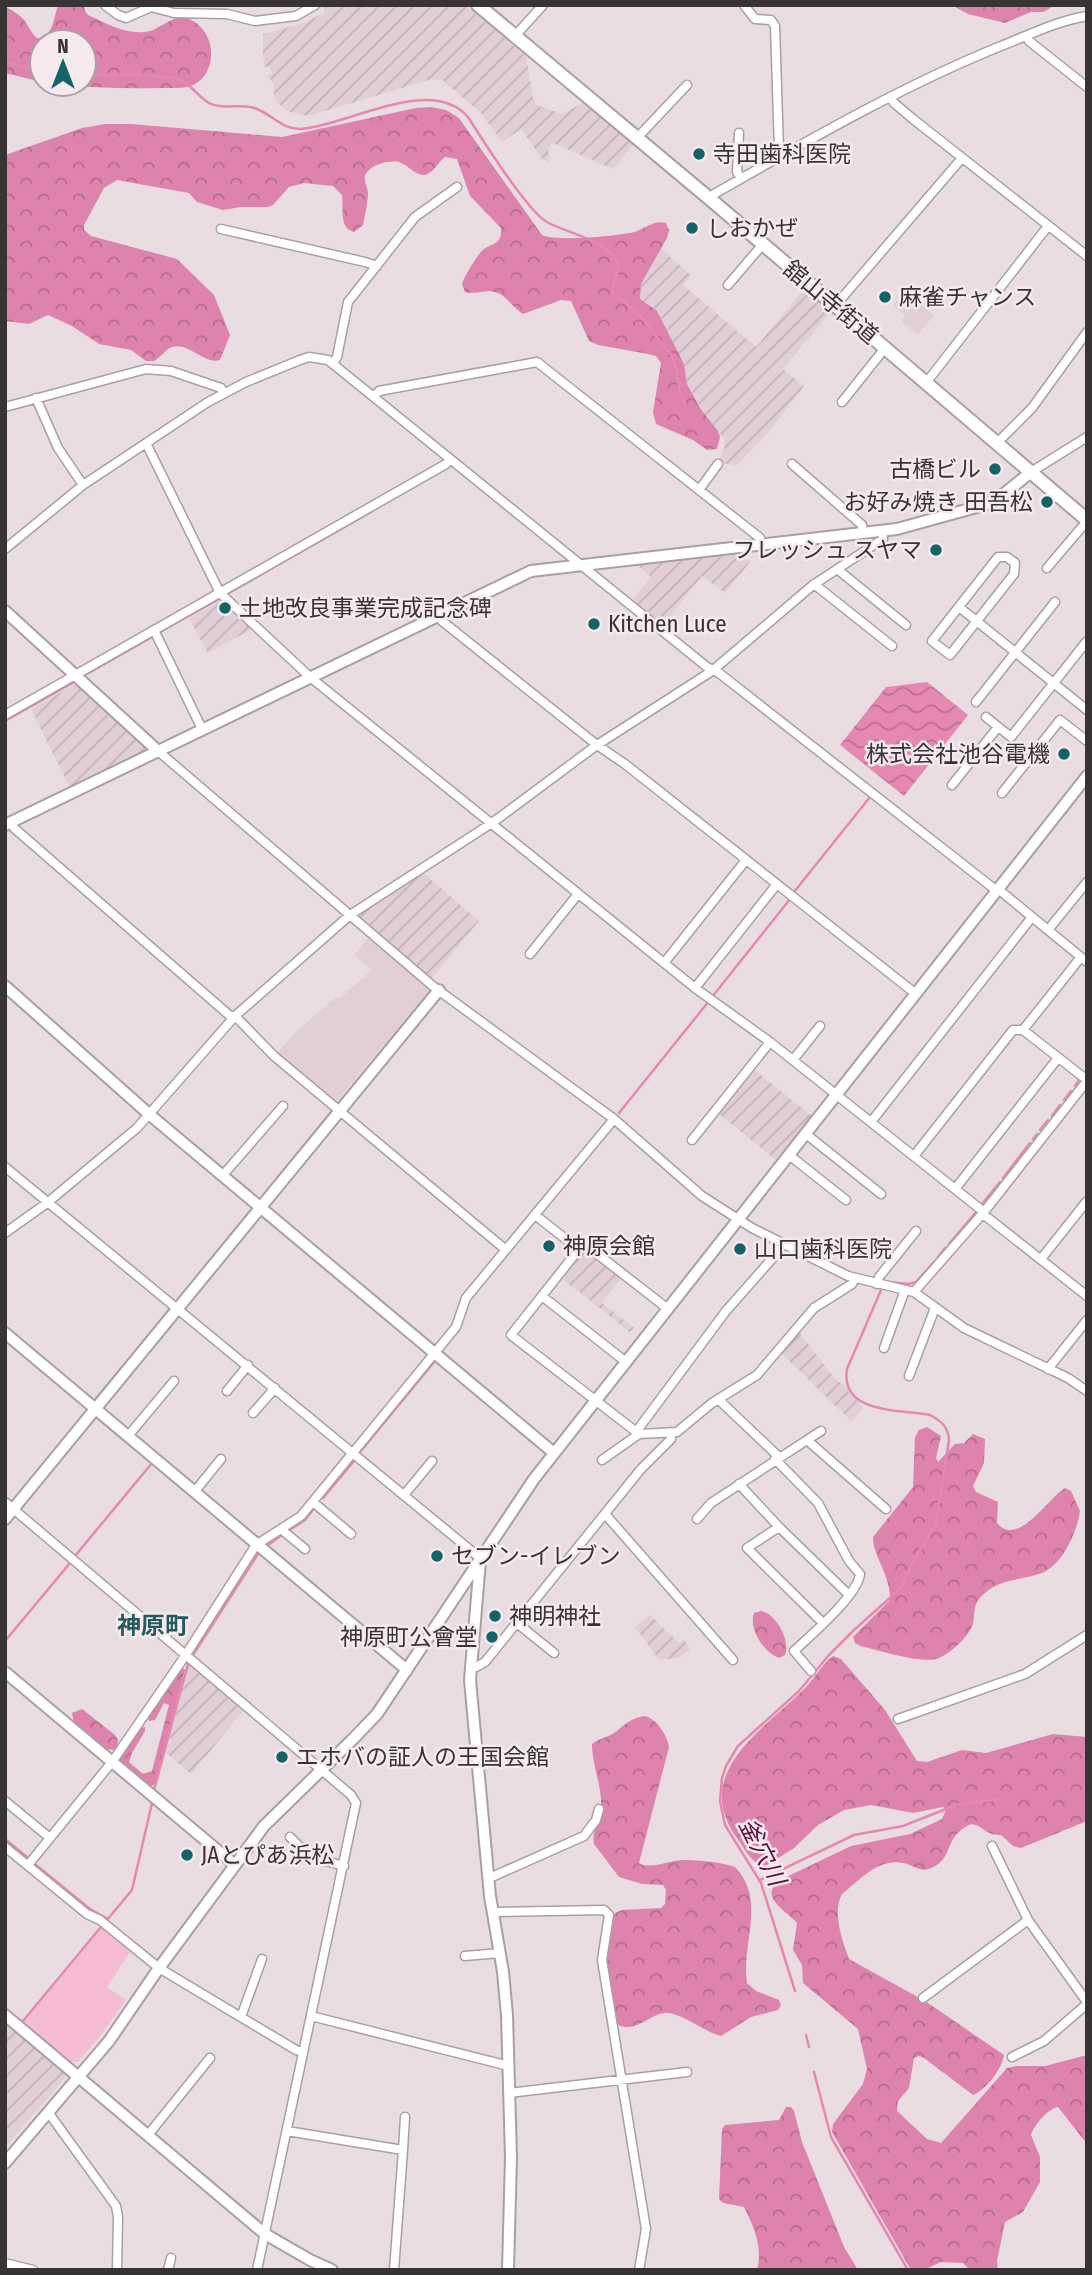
<svg xmlns="http://www.w3.org/2000/svg" width="1092" height="2275" font-family="'Fira Sans Condensed','Noto Sans JP',sans-serif">
<style>
.built{fill:#e2ced6}
.industrial{fill:url(#industrial-furrows)}
.forest{fill:url(#forest-crowns)}
.green{fill:#f7bcd5}
.water{fill:url(#water-waves)}
.lines{fill:none;stroke-linecap:round;stroke-linejoin:round}
.stream{stroke:#e589b3;stroke-width:2.5}
.minor-casing{stroke:#aa9fa3;stroke-width:11}
.tertiary-casing{stroke:#aa9fa3;stroke-width:14}
.primary-casing{stroke:#aa9fa3;stroke-width:16}
.minor{stroke:#fff;stroke-width:8}
.tertiary{stroke:#fff;stroke-width:10}
.primary{stroke:#fff;stroke-width:12}
.poi-dot{fill:#146369;stroke:#f7eaef;stroke-width:2.5}
.labels{text-anchor:middle;dominant-baseline:central;stroke-width:5;stroke-linejoin:round;paint-order:stroke}
.poi-label{font-size:23px;fill:#383436;stroke:#f7eaef;text-anchor:start}
.street-label{font-size:23px;fill:#383436;stroke:#f7eaef}
.neighbourhood-label{font-size:24px;font-weight:bold;fill:#225c60;stroke:#f7eaef}
.water-label{font-size:24px;font-style:italic;fill:#5f0d3c;stroke:#f7eaef}
</style>
<defs>
<pattern id="industrial-furrows" width="10" height="10" patternUnits="userSpaceOnUse" patternTransform="scale(1.75)"><rect width="10" height="10" fill="#e2ced6"/><path d="M-1 1l2-2M0 10L10 0M9 11l2-2" fill="none" stroke="#c3b2b8"/></pattern>
<pattern id="forest-crowns" width="20" height="18" patternUnits="userSpaceOnUse" patternTransform="scale(1.75)"><rect width="20" height="18" fill="#de83ad"/><path d="M2 6a3 3 0 1 1 6 0M12 15a3 3 0 1 1 6 0" fill="none" stroke="#b56c8e"/></pattern>
<pattern id="water-waves" width="16" height="10" patternUnits="userSpaceOnUse" patternTransform="scale(1.75)"><rect width="16" height="10" fill="#e589b3"/><path d="M0 5q4-4 8 0t8 0" fill="none" stroke="#bb7192"/></pattern>
</defs>
<rect width="100%" height="100%" fill="#e9dde2"/>
<path class="built" d="M906,291L934,315L918,335L903,323L902,320L905,315L893,305Z
M369,937L429,988V991L335,1103L277,1053L297,1031L336,997L339,999L372,970L354,955Z"/>
<path class="industrial" d="M324,5H465L526,56L533,98L537,105L562,114L583,103L586,106L589,103L636,142L613,169L553,143L548,148L550,162L542,159L521,129L502,142L480,112L442,80L432,79L308,116L287,111L275,100L273,83L267,75L272,73L269,66L265,67L263,58V34L304,23L325,12Z
M661,249L691,275L683,285L756,347L806,287L832,310L783,369L804,386L766,435L736,466L718,462L724,449L725,440L700,408L687,383L684,364L640,299L641,284Z
M737,552L750,562L725,593L702,576L663,625L632,601L651,577L635,563Z
M221,600L252,629L208,653L189,619Z
M77,683L147,747V751L70,788L31,709Z
M421,871L479,921L431,979L358,917V914Z
M753,1069L812,1116L777,1161L718,1113Z
M584,1248L621,1278L602,1303L634,1328L630,1332L561,1278Z
M799,1332L836,1380L844,1385L852,1397L864,1407L853,1420L851,1421L781,1353Z
M650,1615L679,1643L684,1640L690,1649L678,1658L659,1660L635,1627Z
M189,1664L244,1710L191,1774L166,1753Z
M5,2021L64,2071L65,2078L5,2147Z"/>
<path class="forest" d="M58,5H84L85,11L88,15C106,23 124,34 144,32C162,31 174,9 193,21C204,27 211,40 211,52C212,64 206,78 195,84C186,89 173,88 163,88C127,89 92,88 56,84H84V42H42V82L5,73V7C13,10 18,14 24,20C30,27 37,49 48,33C54,26 55,14 58,5Z
M952,5H1056L1043,12H1031L1005,23L968,14Z
M431,107L446,110L459,118L542,235C558,242 616,236 635,232C646,228 654,220 666,223L669,230L667,238L641,284L640,299L657,311L684,364L687,384L700,408L718,431L720,437L717,449L707,450L693,440L656,424L653,412L661,363L656,356L648,354L598,345L589,341L571,301L561,300L523,314C513,308 506,295 495,292C485,289 476,295 465,292L462,284C465,275 474,261 480,253C490,241 502,248 501,228L470,196L457,159L445,157C438,162 433,174 424,175C415,175 408,165 399,162C390,160 369,164 365,176C364,181 367,186 368,192C368,202 365,215 363,225L354,232C338,227 344,209 342,195L333,186L304,183L289,187L273,205L268,207H241L223,210L197,202L189,193L117,180L104,188L84,225V230L91,236L177,259L214,295L230,335L220,360C204,365 189,342 172,347C166,349 160,358 154,361H146L131,350L99,344L72,326L48,315L29,324L5,321V155L82,128L105,124H131L282,137L416,108Z
M927,1427L941,1436L936,1458L938,1462L955,1444L964,1443L973,1434L985,1439L984,1463L973,1486L976,1492L998,1502L997,1523C1018,1548 1047,1499 1065,1488L1071,1491L1080,1511C1077,1532 1063,1564 1042,1573C1020,1581 996,1578 979,1599C973,1606 975,1616 973,1624C969,1636 951,1653 939,1658C923,1665 879,1650 860,1646L855,1643L853,1637L890,1600C891,1575 873,1557 873,1537L913,1487L915,1437L919,1430Z
M761,1611C776,1613 791,1641 785,1655L779,1658C764,1653 748,1628 754,1613Z
M833,1656L841,1659L885,1710L917,1761L927,1762L962,1750L986,1753L1053,1734L1087,1737V1821L1021,1848L1013,1846L1001,1835C983,1835 985,1826 971,1824C941,1838 956,1859 929,1869C919,1872 912,1864 903,1863C878,1858 860,1880 842,1894C832,1912 842,1940 849,1959L925,2001L1004,2055C1002,2069 986,2090 973,2095L924,2058L919,2056L914,2058L909,2088L898,2101L897,2111L927,2139L941,2143L1007,2068L1016,2066H1045L1087,2055V2144L1058,2107C1048,2109 1034,2125 1031,2135L1040,2157V2182L1023,2212L1005,2222L997,2261L998,2270H970L963,2263L941,2262L924,2270H911L832,2132L833,2124L863,2084L867,2069L858,2029L803,1983L802,1965L793,1950L797,1923C787,1911 759,1898 778,1881L851,1846L910,1834L942,1819L946,1810L943,1807L913,1813L871,1805L844,1810L818,1825L794,1848L764,1867C753,1864 745,1850 739,1841C689,1775 760,1732 801,1692C813,1681 821,1665 833,1656Z
M182,1667L185,1670L155,1784L150,1787L120,1762V1759L140,1728L145,1727V1731L132,1753L129,1762L143,1774L152,1771L169,1705L164,1703L155,1720L149,1721L148,1717Z
M82,1709L115,1735L118,1740L117,1749C101,1754 85,1733 74,1724L72,1713Z
M645,1716C657,1719 667,1735 669,1747L639,1863C650,1870 670,1860 684,1860C700,1860 720,1862 735,1867C767,1900 741,1943 747,1983L756,1991L779,2000L781,2005L778,2010L751,2017L721,2036C704,2032 679,2011 664,2013C648,2015 637,2033 618,2025L617,2021L607,1960L613,1917L615,1913L622,1910L661,1908L665,1904L666,1890L663,1885L642,1884L619,1877L594,1844C591,1830 601,1820 601,1806C602,1785 592,1765 592,1744C599,1738 607,1738 614,1733C626,1724 630,1718 645,1716Z
M786,2107H791L794,2111L802,2142L844,2247L858,2270H757C763,2247 754,2227 744,2207L723,2203L719,2199L722,2129L725,2125L779,2120Z"/>
<path class="green" d="M103,1927L131,1950L107,1987L126,2000L101,2035L78,2062H69L23,2023Z"/>
<path class="water" d="M927,682L968,715L904,796L840,745L886,687Z"/>
<g class="lines">
<path class="stream" d="M5,62L42,72
M84,75C107,75 161,73 180,80C192,85 198,97 209,103C224,111 242,102 257,109C272,115 282,129 300,129C348,126 430,74 468,117C482,139 527,211 547,222C568,234 612,240 619,268L613,286V293L638,313L672,356L677,370L679,389L686,406
M227,594L371,512
M160,632L219,599
M87,674L152,637
M5,721L74,682
M794,892L870,797
M712,997L790,899
M1075,1086L1080,1079
M1064,1100L1071,1091
M338,1104L430,992
M619,1113L709,1001
M1052,1116L1060,1105
M1040,1130L1048,1120
M1033,1139L1037,1134
M1003,1178L1030,1143
M261,1198L331,1112
M982,1204L1000,1182
M949,1244L976,1212
M938,1257L945,1248
M888,1282L909,1284L916,1282L935,1261
M179,1299L253,1208
M164,1316L170,1309
M95,1400L162,1319
M360,1452L435,1361
M323,1498L354,1461
M291,1529L305,1520L315,1507
M267,1546L283,1534
M75,1556L152,1463L96,1417
M5,1641L70,1563
M193,1655L258,1554
M154,1790L188,1664
M5,1839L27,1857
M36,1865L90,1909L108,1919
M760,1880L854,1835L903,1826L956,1805L999,1799
M107,1920L132,1890L152,1803
M795,1991L761,1883L725,1825L720,1801L722,1778L726,1766L738,1746L799,1691L829,1655L854,1630L901,1588L912,1563L936,1523L949,1440C948,1426 941,1421 930,1415C901,1409 840,1415 847,1369L881,1290
M23,2021L101,1927
M806,2035L809,2047
M814,2072L831,2137L908,2270"/>
<g class="minor-casing">
<path id="minor" d="M105,5L118,15L126,18L151,7L174,13L227,14L255,21L296,16L315,5
M744,5L755,19L771,20L775,26L779,150L781,156
M515,36L543,5
M1027,36L1029,41L1087,87
M891,97L894,103L913,119L1087,256
M739,133L737,172L741,178
M637,138L687,85
M710,199L714,194C807,141 902,86 1001,46C1029,35 1057,21 1087,16
M221,229L365,262L377,266
M728,285L763,244
M835,306L962,158
M333,363L337,357L348,302L415,217L457,187
M926,383L1048,226
M374,396L379,391L537,362L760,538V544
M36,398L58,448L83,485
M842,402L885,348
M5,407L146,369L171,371L221,388L223,393
M146,443L220,593L310,677L695,988L770,1042L984,1212
M997,443L1032,408L1087,332
M792,464L862,525L863,533
M1031,472L1087,437
M699,490L718,464
M5,549L83,485L208,402L246,382L300,360L309,357L328,360L707,667L719,673L997,891
M998,557H1007L1015,563L1014,574L950,655L932,641Z
M1047,568L1087,521
M837,569L906,625
M814,584L892,646
M959,607L1087,710
M439,615L442,621L597,745L625,764L916,994
M154,630L202,729
M976,702L1055,602
M5,715L446,464L450,459
M986,717L1011,737L1087,641
M158,751L434,987L614,1119L702,1196L752,1228L848,1276L914,1292L964,1328L1068,1378L1087,1391
M952,785L998,727
M1002,793L1060,720L1087,741
M11,822L14,828L229,1015L238,1019L274,1056L506,1250
M998,889L1087,962
M1048,930L1087,882
M530,954L578,894
M664,963L746,860
M695,988L777,884
M1023,1030L1081,957
M793,1060L820,1026
M871,1122L1032,917
M806,1134L881,1194
M692,1140L770,1042
M789,1155L846,1200
M914,1156L1013,1030H1023L1087,1080
M5,1167L480,1558
M223,1175L283,1106
M955,1189L1058,1058
M983,1214L1087,1296
M535,1215L567,1240L587,1246L668,1309
M5,1233L47,1203L137,1128L235,1016L350,915L492,823L597,745L712,671L813,585L883,539L882,531
M583,1244L511,1335L639,1434L677,1432L712,1403L757,1375L814,1308L852,1284L855,1278
M1041,1259L1087,1201
M877,1284L879,1277L916,1231
M914,1292L984,1212L1087,1081
M542,1296L626,1362
M884,1348L905,1290
M1048,1369L1087,1320
M909,1376L935,1308
M227,1391L248,1365
M718,1399L779,1457
M253,1413L275,1388
M636,1432L726,1311L778,1252L783,1243
M128,1436L174,1381
M807,1440L821,1431
M775,1459L818,1503L849,1561L860,1574C858,1595 810,1636 794,1651L811,1671
M602,1460L639,1434
M739,1484L779,1527L849,1595
M195,1491L221,1459
M404,1495L432,1461
M5,1502L351,1795L356,1803L257,2270
M313,1502L351,1534
M605,1514L733,1660
M697,1519L711,1503L807,1440L886,1509
M779,1527L747,1548L823,1623
M281,1529L305,1549
M518,1624L554,1653
M470,1667H476L485,1662L641,1469L671,1439V1433
M898,1719L1025,1674L1087,1635
M5,1801L50,1838
M290,1837L310,1857L344,1866
M992,1846L1028,1920L1087,2002
M5,1847L87,1914L100,1920L159,1968L296,2050L303,2052
M28,1865L112,1762L185,1656L256,1545L301,1516L456,1327L466,1298L614,1119
M488,1876H494L584,1836L596,1820L599,1809
M492,1912L604,1910L609,1915L602,1960L646,2229L639,2270
M465,1956L500,1953
M923,1998L1028,1920
M311,2016L509,2066
M241,2017L262,1959
M1012,2057L1044,2041L1087,2004
M509,2093L687,2072
M48,2112L116,2206L118,2217L117,2270
M287,2131L403,2150L394,2270
M148,2135L210,2058
M403,2150L405,2117
M5,2263L33,2270
M168,2270L171,2258"/>
</g>
<g class="tertiary-casing">
<path id="tertiary" d="M5,611L158,751
M5,825L531,571L897,529L984,505L1000,497L1031,472
M5,986L150,1115L554,1453
M5,1333L407,1670
M5,1519L439,990
M480,1561L470,1680L490,1896L503,1972L507,2015L511,2157L508,2270
M5,1672L235,1865
M5,2015L265,2234L310,2260L332,2270
M5,2163L109,2041L159,1968L264,1826L353,1739L377,1714L534,1479L1087,776"/>
</g>
<g class="primary-casing">
<path id="primary" d="M478,5L710,199L1087,520"/>
</g>
<use href="#minor" class="minor"/>
<use href="#tertiary" class="tertiary"/>
<use href="#primary" class="primary"/>
</g>
<g class="poi-dot">
<circle cx="699" cy="154" r="7"/>
<circle cx="692" cy="228" r="7"/>
<circle cx="885" cy="297" r="7"/>
<circle cx="995" cy="469" r="7"/>
<circle cx="1047" cy="502" r="7"/>
<circle cx="936" cy="550" r="7"/>
<circle cx="225" cy="608" r="7"/>
<circle cx="594" cy="624" r="7"/>
<circle cx="1064" cy="754" r="7"/>
<circle cx="549" cy="1246" r="7"/>
<circle cx="740" cy="1249" r="7"/>
<circle cx="437" cy="1556" r="7"/>
<circle cx="495" cy="1616" r="7"/>
<circle cx="492" cy="1637" r="7"/>
<circle cx="282" cy="1757" r="7"/>
<circle cx="187" cy="1855" r="7"/>
</g>
<g class="labels">
<g class="poi-label">
<text x="713" y="154">寺田歯科医院</text>
<text x="706" y="228">しおかぜ</text>
<text x="899" y="297">麻雀チャンス</text>
<text x="981" y="469" text-anchor="end">古橋ビル</text>
<text x="1033" y="502" text-anchor="end">お好み焼き 田吾松</text>
<text x="922" y="550" text-anchor="end">フレッシュ スヤマ</text>
<text x="239" y="608">土地改良事業完成記念碑</text>
<text x="608" y="624">Kitchen Luce</text>
<text x="1050" y="754" text-anchor="end">株式会社池谷電機</text>
<text x="563" y="1246">神原会館</text>
<text x="754" y="1249">山口歯科医院</text>
<text x="451" y="1556">セブン-イレブン</text>
<text x="509" y="1616">神明神社</text>
<text x="478" y="1637" text-anchor="end">神原町公會堂</text>
<text x="296" y="1757">エホバの証人の王国会館</text>
<text x="201" y="1855">JAとぴあ浜松</text>
</g>
<g class="street-label">
<text transform="translate(831 302) rotate(40)">舘山寺街道</text>
</g>
<g class="neighbourhood-label">
<text x="153" y="1626">神原町</text>
</g>
<g class="water-label">
<text transform="translate(762 1852) rotate(63)">釜穴川</text>
</g>
</g>
<rect width="1092" height="2275" fill="none" stroke="#383436" stroke-width="14"/>
<g transform="translate(63 63)"><circle r="33" fill="#f7eaef" stroke="#aba1a5" stroke-width="2"/>
<path d="M0-5L12 26L0 18L-12 26Z" fill="#146369"/>
<text y="-10" font-size="19" font-weight="bold" text-anchor="middle" fill="#383436">N</text>
</g>
</svg>
